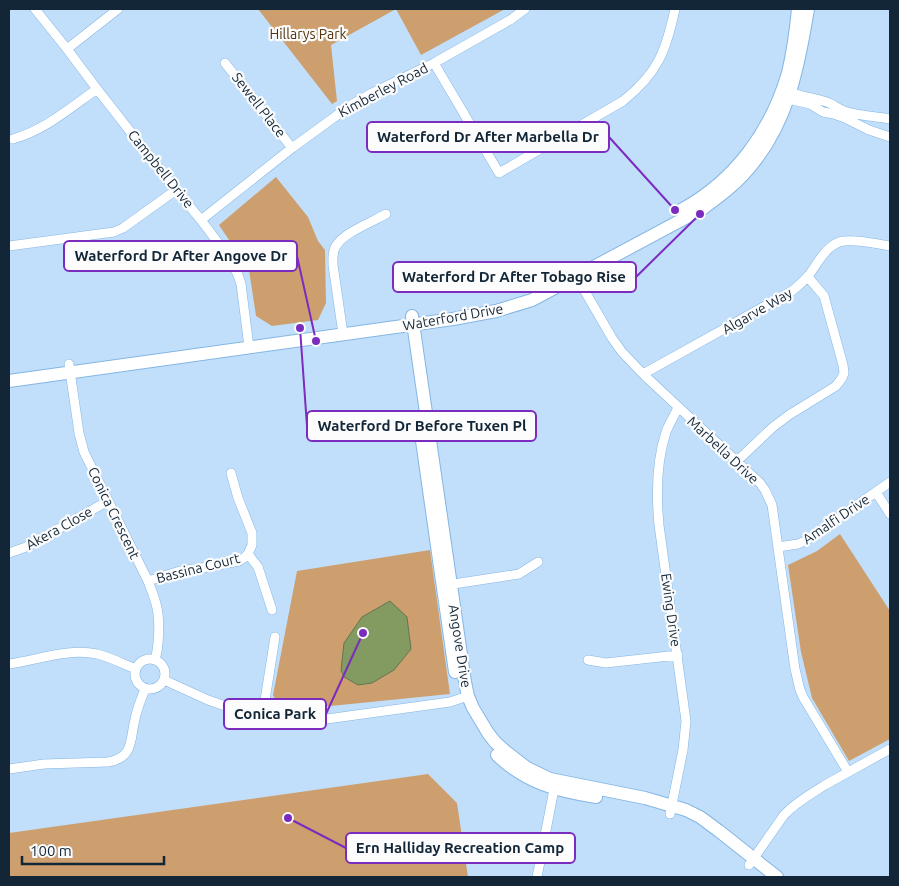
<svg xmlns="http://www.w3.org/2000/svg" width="899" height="886" font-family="Ubuntu,sans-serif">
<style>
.green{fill:#ce9f6e}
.water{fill:#839a60;stroke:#617754}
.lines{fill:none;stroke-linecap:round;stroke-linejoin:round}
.street-casing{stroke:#84b6e3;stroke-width:10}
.secondary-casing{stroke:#84b6e3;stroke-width:14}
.street{stroke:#fff;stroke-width:9}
.secondary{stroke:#fff;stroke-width:12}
.labels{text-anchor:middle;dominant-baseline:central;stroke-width:4.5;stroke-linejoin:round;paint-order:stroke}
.park-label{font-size:14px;fill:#53330b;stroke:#fcfcfc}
.street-label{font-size:14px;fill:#122637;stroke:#fcfcfc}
.leader{fill:none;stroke:#7b2cbf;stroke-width:2}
.callout-dot{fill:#7b2cbf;stroke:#fcfcfc;stroke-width:2}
.callout{fill:#fcfcfc;stroke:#7b2cbf;stroke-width:2}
.callout-label{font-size:15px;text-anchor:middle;font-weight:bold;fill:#122637}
</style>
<rect width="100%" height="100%" fill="#c1dffb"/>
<path class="green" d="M258,9H505L421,55L396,9L331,45L337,101L332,104Z
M276,177L308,217L318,241L325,250L326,303L318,320L272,326L256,316L249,270L219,225Z
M840,534L890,611V739L849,761L812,698L801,652L788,565L817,551Z
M430,550L450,694L281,711L273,695L297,571Z
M428,774L457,803L468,877H9V833Z"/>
<path class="water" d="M390,601L407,617L411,649L394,670L372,683L358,685L344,677L341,670L344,643L362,617Z"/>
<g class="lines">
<g class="street-casing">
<path id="street" d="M35,9L67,49L97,89L176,190L201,220L231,260L238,275L241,284L249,347
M67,49L118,9
M225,63L292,148
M434,63L499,173L623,101C658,73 666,51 675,9
M785,90C797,96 810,97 823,101C830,102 837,108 844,111C858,116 875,116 890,119
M784,98L810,104L823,112L834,114L845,118L869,130L890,137
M13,139C45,130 70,108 97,89
M201,220L292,148L351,105L372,93L434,63L510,20L525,9
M9,246L114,232L123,228L176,190
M572,269L612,338L622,352L643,374L760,483L765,490L772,505L795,669L800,690L803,697L848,772
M343,334L333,265C333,259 332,252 336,246C343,233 372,222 386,214
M69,364L79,433L84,452L148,581C151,589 155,598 157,608C160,622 159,646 155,660
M643,374L792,291C798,286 804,281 809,275C818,263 827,243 844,241C859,239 876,244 890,246
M426,438L492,428L505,429L529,436
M736,462L773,427L789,415L836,386L842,378L844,373L843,365L824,296L808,277
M876,492L890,514
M778,547L798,544L807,540L890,482
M9,553L26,547L108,501
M248,554L258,567L272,610
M148,581L180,571L208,567L239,561L244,558L248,554L252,545V533L238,498L231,473
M447,585L519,574L538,562
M135 674a15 15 0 1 1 30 0a15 15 0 1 1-30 0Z
M588,660L606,663L678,655
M9,664C37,660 68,648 97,654C110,657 123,664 136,669
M164,680L208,700L262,719L277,721L305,722L450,702L468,696
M262,719L275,637
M9,769L44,764L108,762C134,758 130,739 135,719C137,709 141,699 145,689
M670,814L683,750L686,721L659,525C656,494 656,463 666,432C669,424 674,416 678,408
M749,865L784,815C796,802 811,794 825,785C847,773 868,761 890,749
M537,877L555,784"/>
</g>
<g class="secondary-casing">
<path id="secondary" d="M681,210C735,181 771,131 788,73C793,52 796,30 798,9
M412,316L465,682L468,696L473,708L488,733L495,742L505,751L527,768L550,779L645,798L686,810L700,817L719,831L777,877
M9,381L453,319L496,311L532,300L702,209C716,199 731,188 743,175C787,128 798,70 808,9
M421,434L455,672
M497,755C526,783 557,791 596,797"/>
</g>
<use href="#street" class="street"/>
<use href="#secondary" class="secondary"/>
</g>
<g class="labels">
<g class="park-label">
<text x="308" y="34">Hillarys Park</text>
</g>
<g class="street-label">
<text transform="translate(383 90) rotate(-28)">Kimberley Road</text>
<text transform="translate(259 105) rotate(52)">Sewell Place</text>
<text transform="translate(161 169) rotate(51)">Campbell Drive</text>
<text transform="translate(757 311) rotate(-30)">Algarve Way</text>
<text transform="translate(453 317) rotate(-10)">Waterford Drive</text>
<text transform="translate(723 450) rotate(43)">Marbella Drive</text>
<text transform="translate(114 513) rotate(64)">Conica Crescent</text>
<text transform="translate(836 519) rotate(-34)">Amalfi Drive</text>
<text transform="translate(59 528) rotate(-29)">Akera Close</text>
<text transform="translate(198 568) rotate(-14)">Bassina Court</text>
<text transform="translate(671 610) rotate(82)">Ewing Drive</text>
<text transform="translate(460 646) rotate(81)">Angove Drive</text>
</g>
</g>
<path class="leader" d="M675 210L609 137M316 341L297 256M700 214L636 277M300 328L307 426M363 633L326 714M288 818L346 848"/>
<g class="callout-dot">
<circle cx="675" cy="210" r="5"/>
<circle cx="316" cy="341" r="5"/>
<circle cx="700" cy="214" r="5"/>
<circle cx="300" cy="328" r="5"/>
<circle cx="363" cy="633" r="5"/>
<circle cx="288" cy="818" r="5"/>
</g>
<g class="callout">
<rect x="367" y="122" width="242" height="30" rx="5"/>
<rect x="64" y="241" width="233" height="30" rx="5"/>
<rect x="393" y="262" width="243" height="30" rx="5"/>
<rect x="307" y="411" width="229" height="30" rx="5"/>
<rect x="224" y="699" width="102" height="30" rx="5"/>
<rect x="346" y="833" width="229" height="30" rx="5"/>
</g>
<g class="callout-label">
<text x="488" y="142">Waterford Dr After Marbella Dr</text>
<text x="181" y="261">Waterford Dr After Angove Dr</text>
<text x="514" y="282">Waterford Dr After Tobago Rise</text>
<text x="422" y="431">Waterford Dr Before Tuxen Pl</text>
<text x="275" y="719">Conica Park</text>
<text x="460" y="853">Ern Halliday Recreation Camp</text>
</g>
<rect width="899" height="886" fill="none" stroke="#122637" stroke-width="20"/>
<path d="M22 856v8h142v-8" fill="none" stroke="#122637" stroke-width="2.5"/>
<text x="30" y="856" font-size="15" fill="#122637" stroke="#fcfcfc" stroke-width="4" paint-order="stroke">100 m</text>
</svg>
